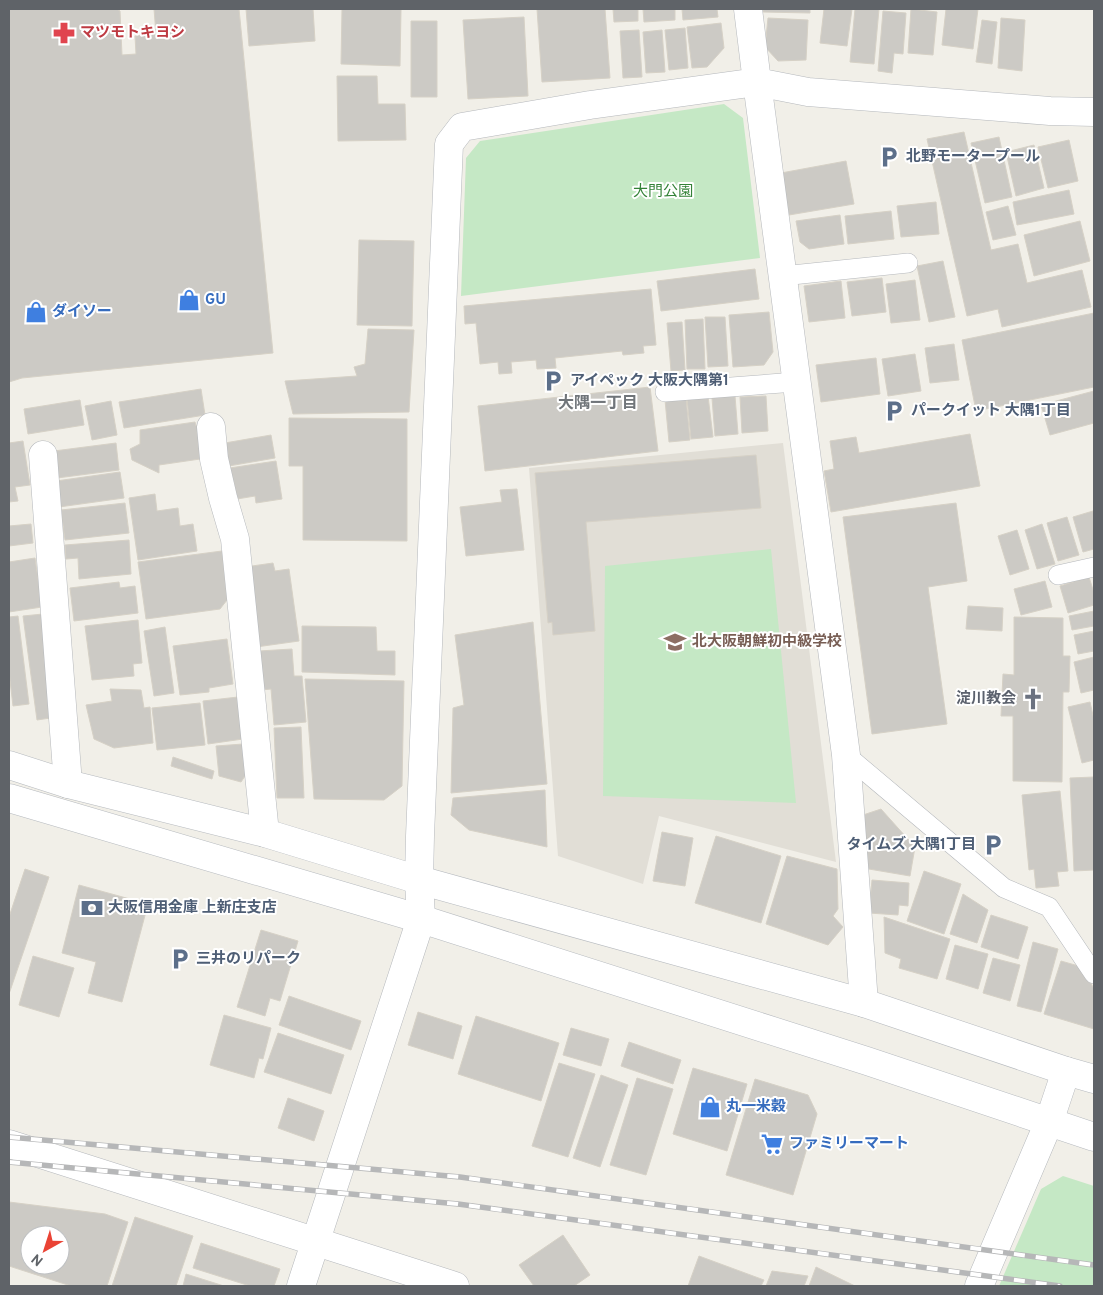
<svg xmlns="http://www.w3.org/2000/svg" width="1103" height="1295" font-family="Overpass,'Noto Sans JP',sans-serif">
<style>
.education{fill:#e1ded6}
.green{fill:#c5e8c5}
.building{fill:#cccac5;stroke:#d6d1c6;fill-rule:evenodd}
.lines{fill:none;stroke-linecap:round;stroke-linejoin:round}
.lane-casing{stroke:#b5b8bc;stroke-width:20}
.street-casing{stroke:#b5b8bc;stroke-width:29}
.secondary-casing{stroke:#b6babf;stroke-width:29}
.lane{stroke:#fff;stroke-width:19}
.street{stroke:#fff;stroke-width:28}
.secondary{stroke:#fff;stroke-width:28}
.rail-casing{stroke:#b6b7b8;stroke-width:5.5}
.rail{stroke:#fff;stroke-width:4;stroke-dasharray:11;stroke-linecap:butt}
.labels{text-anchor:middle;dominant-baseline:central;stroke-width:4;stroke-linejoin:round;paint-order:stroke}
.health-label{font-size:15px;font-weight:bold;fill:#be3a42;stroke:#fff;text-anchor:start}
.service-label{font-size:15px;font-weight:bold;fill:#4e5e75;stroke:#fff;text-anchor:start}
.park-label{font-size:15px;fill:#348238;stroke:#fff}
.shop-label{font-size:15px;font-weight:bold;fill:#366cbe;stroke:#fff;text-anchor:start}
.education-label{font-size:15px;font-weight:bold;fill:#785e54;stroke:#fff;text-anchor:start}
.worship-label{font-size:15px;font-weight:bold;fill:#5b616d;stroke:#fff;text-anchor:end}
.neighbourhood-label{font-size:16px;font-weight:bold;fill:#70757a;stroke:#fff}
</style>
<rect width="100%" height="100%" fill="#f1efe8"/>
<path class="education" d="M783,443L836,862L659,816L643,884L558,856L529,468Z"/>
<path class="green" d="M724,104L743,118L760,258L461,296L466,158L480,141Z
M771,549L796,803L603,796L605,566Z
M1063,1176L1094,1186V1286H999L1041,1189Z"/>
<path class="building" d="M9,9H117L120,11L122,55L136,54L135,36L156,34L154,9H239L273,353L22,378L9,382Z
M246,9H313L315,41L249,46Z
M342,9H401L400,66L341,64Z
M537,9H605L610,78L542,82Z
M613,9H638V21L614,22Z
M643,9H675V20L644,22Z
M682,9H717L718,17L683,20Z
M763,9H810V13L763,12Z
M824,9H852L847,46L820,43Z
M855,9H879L874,64L850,62Z
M911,9L937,12L933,55L908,53Z
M946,9H978L973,49L942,45Z
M883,11L906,13L903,54L894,53L892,73L878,71Z
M524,17L528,96L468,99L463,20Z
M768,18L808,20L806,60L778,61L765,47Z
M1001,18L1025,20L1022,71L998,68Z
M982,20L997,22L992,64L976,62Z
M411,21H437V97H411Z
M721,23L724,48L707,67L692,68L687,27Z
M685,28L688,68L669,70L665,30Z
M639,30L642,77L623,78L620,31Z
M662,30L665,72L646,73L643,32Z
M337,76H377L378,104H405L406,140L338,141Z
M964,132L991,250L1018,244L1027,283L1082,270L1091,307L1002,327L998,309L967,316L927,139Z
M999,137L1012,197L985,203L971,143Z
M1069,140L1078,181L1048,188L1038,147Z
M1034,145L1044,188L1016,196L1006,152Z
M846,161L854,204L789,215L781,173Z
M1069,190L1074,214L1017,225L1013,202Z
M936,202L939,234L901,237L897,206Z
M1008,206L1016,235L993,240L986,212Z
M891,211L894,239L848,244L845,216Z
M840,215L844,244L809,249L800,242L796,221Z
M1080,221L1090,261L1034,276L1024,235Z
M359,240L414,241L412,326L357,325Z
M943,261L955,317L929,322L917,266Z
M755,269L759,299L661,311L657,281Z
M882,278L886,312L852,316L847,282Z
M915,280L920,320L891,323L886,284Z
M841,281L845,318L809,322L804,286Z
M651,289L656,345L643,346L644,353L623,355L622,351L555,358L556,368L537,369L536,360L511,362L512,373L499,374L498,362L480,364L476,323L465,324L464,306Z
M769,312L773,352L764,365L733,367L729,315Z
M1094,313V387L976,411L962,340Z
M705,317H725L728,366L708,367Z
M703,319L705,369H687L685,320Z
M682,322L685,370L671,371L667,323Z
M368,329L414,330L409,412L293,414L285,381L357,376L354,367L365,364Z
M954,344L959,380L930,383L925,348Z
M915,354L921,391L888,396L882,359Z
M876,358L880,394L821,402L816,365Z
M650,387L658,451L485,471L478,406Z
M201,389L205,415L124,428L119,402Z
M1094,391V423L1050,435L1041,405Z
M708,396L713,437L691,439L687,398Z
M735,396L738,434L715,436L712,398Z
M766,396L768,431L742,433L740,397Z
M686,398L690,440L669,442L665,400Z
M80,400L84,425L28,434L24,409Z
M111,401L117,435L92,440L85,406Z
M289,418L407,419V541L303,540V466H289Z
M195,422L196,426L203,425L207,458L159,465V473L132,460L130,449L140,444V430Z
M970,434L980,486L831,512L824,471L834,469L830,441L856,437L859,453Z
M271,435L275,458L223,467L219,444Z
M23,441L30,485L15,487L18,501L9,502V443Z
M116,443L119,470L57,478L54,451Z
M756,455L761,508L586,522L595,631L553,635L552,622L548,623L535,473Z
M276,461L282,499L256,503L255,496L237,499L234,482L225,483L223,469Z
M120,472L124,498L59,507L56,481Z
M517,489L524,550L466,556L460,507L502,502L500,490Z
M155,494L157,511L178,508L180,526L193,524L197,551L138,560L129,498Z
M125,503L129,533L65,540L61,510Z
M956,503L967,581L928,587L947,724L872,734L843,517Z
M1093,511L1094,517V549L1083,552L1073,517Z
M1067,517L1079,555L1058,561L1047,523Z
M31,524L33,543L9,546V526Z
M1042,524L1055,564L1037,569L1025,530Z
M1017,530L1029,569L1010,575L998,536Z
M129,540L131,574L79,579L78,558L66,559L65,545Z
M222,551L227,600L220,609L146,619L138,562Z
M35,558L42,607L9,612V562Z
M273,563L275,571L289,569L299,641L256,647L245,567Z
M1089,577L1094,593V605L1068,613L1060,586Z
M1045,581L1052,607L1021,615L1014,589Z
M119,582L120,588L135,586L138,613L74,621L70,588Z
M968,606L1003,608L1002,631L966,629Z
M1094,611V626L1072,630L1069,616Z
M43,614L57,717L37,720L23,616Z
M18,616L29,704L13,706L9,672V617Z
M1014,617L1063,618V656H1070L1069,692H1063L1062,782L1013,781V716H1001L1003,674L1014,675Z
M138,620L142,663L133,664L134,676L92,680L85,626Z
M533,622L547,784L451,793L453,708L464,705L455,635Z
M302,626L376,627L377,651H395V675L302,672Z
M165,627L174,693L154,696L144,631Z
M1094,631V651L1078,654L1074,635Z
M227,639L233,684L209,688V692L180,695L173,646Z
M292,649L294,676H302L306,722L274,725L271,689L262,690L259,651Z
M1094,657V690L1081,693L1074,662Z
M305,679L404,681L402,786L384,800L314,799Z
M110,689L141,690L144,708L150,707L153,743L114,748L94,739L86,705L112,701Z
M238,697L243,739L208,744L203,701Z
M1090,702L1094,720V760L1082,763L1068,707Z
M200,703L205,745L157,750L152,708Z
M301,727L304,798H277L274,728Z
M243,744L247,773L241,782L219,776L216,746Z
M173,757L214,771L212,779L171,766Z
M1094,777V870L1074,871L1070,778Z
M545,790L547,847L469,830L451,815L453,798Z
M1060,791L1068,871L1057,872L1059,886L1036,888L1034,869L1029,870L1022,795Z
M881,809L915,847L910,876L863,868L860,816Z
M662,832L693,838L685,886L653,881Z
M716,836L781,856L761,923L695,903Z
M787,856L837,869L838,909L833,916L843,927L828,945L766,924Z
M25,869L49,877L9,994V917Z
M924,871L961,884L944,934L907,921Z
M872,880L909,883L908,906L899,905L898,915L869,913Z
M79,885L148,904L122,1002L88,993L96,962L62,953Z
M963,894L988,910L977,943L950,934Z
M991,915L1028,927L1018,959L981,947Z
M884,917L950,939L937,979L899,968L901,959L885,953Z
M261,930L298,941L280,1001L270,998L265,1016L237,1007Z
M1033,942L1058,949L1041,1012L1017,1006Z
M955,945L988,954L978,989L946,979Z
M33,956L74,968L59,1017L19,1005Z
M993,958L1020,965L1010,1001L983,993Z
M1061,961L1082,967L1094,989V1029L1044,1014Z
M289,996L361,1021L351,1050L279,1025Z
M418,1012L462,1026L453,1059L408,1045Z
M224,1015L271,1028L263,1059L259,1058L254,1078L210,1065Z
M476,1016L559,1043L541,1101L458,1074Z
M571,1028L609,1039L601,1066L563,1055Z
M278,1033L344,1055L331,1094L264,1072Z
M629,1042L681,1060L673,1084L621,1066Z
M559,1063L595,1074L568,1157L532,1146Z
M693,1068L747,1084L727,1151L673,1134Z
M601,1075L628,1085L600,1167L573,1158Z
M637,1078L673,1089L646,1175L610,1165Z
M755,1079L808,1095L817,1114L793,1195L726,1175Z
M288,1098L324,1111L314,1141L278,1128Z
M9,1202L105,1214L128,1222L107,1286H71L9,1266ZM30,1235H60V1265H30Z
M135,1217L193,1236L176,1286H112Z
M563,1235L590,1275L574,1286H534L519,1265Z
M201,1243L280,1269L274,1286H250L193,1268Z
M699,1256L764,1280L761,1286H688Z
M816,1267L855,1286H809Z
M772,1271L808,1276L804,1286H766Z
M186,1274L224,1286H183Z"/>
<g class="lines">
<g class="lane-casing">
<path id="lane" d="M782,276L908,263
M665,392L796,382
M1058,575L1094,567
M846,755L1004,888L1049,907L1094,974"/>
</g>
<g class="street-casing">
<path id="street" d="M748,9L757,82L846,755L864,1003
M211,427L214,459L223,498L235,539L265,833
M43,455L68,784
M9,1144L455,1286
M301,1286L421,919L419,880L420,836L449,144L462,127L590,105L757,82L808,92L1050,111L1094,112
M979,1286L1049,1122L1066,1071"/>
</g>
<g class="secondary-casing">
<path id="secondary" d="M9,765L68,784L265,833L419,880L864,1003L1066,1071L1094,1079
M9,798L421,919L867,1061L1094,1137"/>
</g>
<use href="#lane" class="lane"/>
<use href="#street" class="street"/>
<use href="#secondary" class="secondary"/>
<g class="rail-casing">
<path id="rail" d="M9,1137L460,1177L1094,1265
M9,1162L458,1204L1060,1286"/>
</g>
<use href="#rail" class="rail"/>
</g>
<defs>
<g id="pharmacy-bare" transform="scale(1.725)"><path d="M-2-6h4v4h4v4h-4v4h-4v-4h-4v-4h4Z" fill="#e0444e" stroke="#fff" stroke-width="2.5" paint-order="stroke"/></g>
<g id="parking-bare" transform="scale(1.725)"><path d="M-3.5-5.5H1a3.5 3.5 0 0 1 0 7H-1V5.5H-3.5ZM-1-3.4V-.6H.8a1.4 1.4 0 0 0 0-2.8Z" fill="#5c6f8a" stroke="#fff" stroke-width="2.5" paint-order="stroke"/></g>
<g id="shop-bare" transform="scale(1.725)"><path d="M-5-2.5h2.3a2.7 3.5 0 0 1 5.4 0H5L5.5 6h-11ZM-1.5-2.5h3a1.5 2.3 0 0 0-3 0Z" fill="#3f7fe0" stroke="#fff" stroke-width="2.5" paint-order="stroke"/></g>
<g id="school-bare" transform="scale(1.725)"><path d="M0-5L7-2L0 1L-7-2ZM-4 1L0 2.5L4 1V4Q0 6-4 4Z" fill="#8d6e63" stroke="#fff" stroke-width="2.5" paint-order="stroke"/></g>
<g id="church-bare" transform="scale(1.725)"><path d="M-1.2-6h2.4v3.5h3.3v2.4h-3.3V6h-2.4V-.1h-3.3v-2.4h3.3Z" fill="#6b7280" stroke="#fff" stroke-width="2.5" paint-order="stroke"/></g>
<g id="bank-bare" transform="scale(1.725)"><path d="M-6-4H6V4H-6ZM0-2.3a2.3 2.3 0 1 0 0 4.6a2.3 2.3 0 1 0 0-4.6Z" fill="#5c6f8a" stroke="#fff" stroke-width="2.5" paint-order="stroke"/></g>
<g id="supermarket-bare" transform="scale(1.725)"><path d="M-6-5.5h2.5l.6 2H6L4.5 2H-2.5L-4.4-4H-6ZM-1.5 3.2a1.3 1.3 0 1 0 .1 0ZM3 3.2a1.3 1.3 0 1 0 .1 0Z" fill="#3f7fe0" stroke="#fff" stroke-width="2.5" paint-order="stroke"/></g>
</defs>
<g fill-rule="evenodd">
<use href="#pharmacy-bare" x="64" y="33"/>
<use href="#parking-bare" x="889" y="157"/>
<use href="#shop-bare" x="189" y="300"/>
<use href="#shop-bare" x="36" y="312"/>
<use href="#parking-bare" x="553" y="381"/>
<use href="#parking-bare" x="894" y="411"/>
<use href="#school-bare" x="675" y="642"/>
<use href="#church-bare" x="1033" y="699"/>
<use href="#parking-bare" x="993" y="845"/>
<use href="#bank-bare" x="92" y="908"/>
<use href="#parking-bare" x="180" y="959"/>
<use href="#shop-bare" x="710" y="1107"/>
<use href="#supermarket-bare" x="772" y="1144"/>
</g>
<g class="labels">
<g class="health-label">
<text x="80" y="33">マツモトキヨシ</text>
</g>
<g class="service-label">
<text x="906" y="157">北野モータープール</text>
<text x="570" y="381">アイペック 大阪大隅第1</text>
<text x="911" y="411">パークイット 大隅1丁目</text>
<text x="976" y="845" text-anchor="end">タイムズ 大隅1丁目</text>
<text x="108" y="908">大阪信用金庫 上新庄支店</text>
<text x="196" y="959">三井のリパーク</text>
</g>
<g class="park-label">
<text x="663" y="192">大門公園</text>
</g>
<g class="shop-label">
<text x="205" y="300">GU</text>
<text x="52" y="312">ダイソー</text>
<text x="726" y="1107">丸一米穀</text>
<text x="789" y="1144">ファミリーマート</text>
</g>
<g class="education-label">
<text x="692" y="642">北大阪朝鮮初中級学校</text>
</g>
<g class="worship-label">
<text x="1016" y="699">淀川教会</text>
</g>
<g class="neighbourhood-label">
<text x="598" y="404">大隅一丁目</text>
</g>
</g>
<rect width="1103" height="1295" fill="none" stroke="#5f6368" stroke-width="20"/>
<g transform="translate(45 1250) rotate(219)"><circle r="24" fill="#ffffff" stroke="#bfc1c3"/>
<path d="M0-4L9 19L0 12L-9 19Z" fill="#ea4335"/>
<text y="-8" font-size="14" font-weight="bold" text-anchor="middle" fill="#5f6368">N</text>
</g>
</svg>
